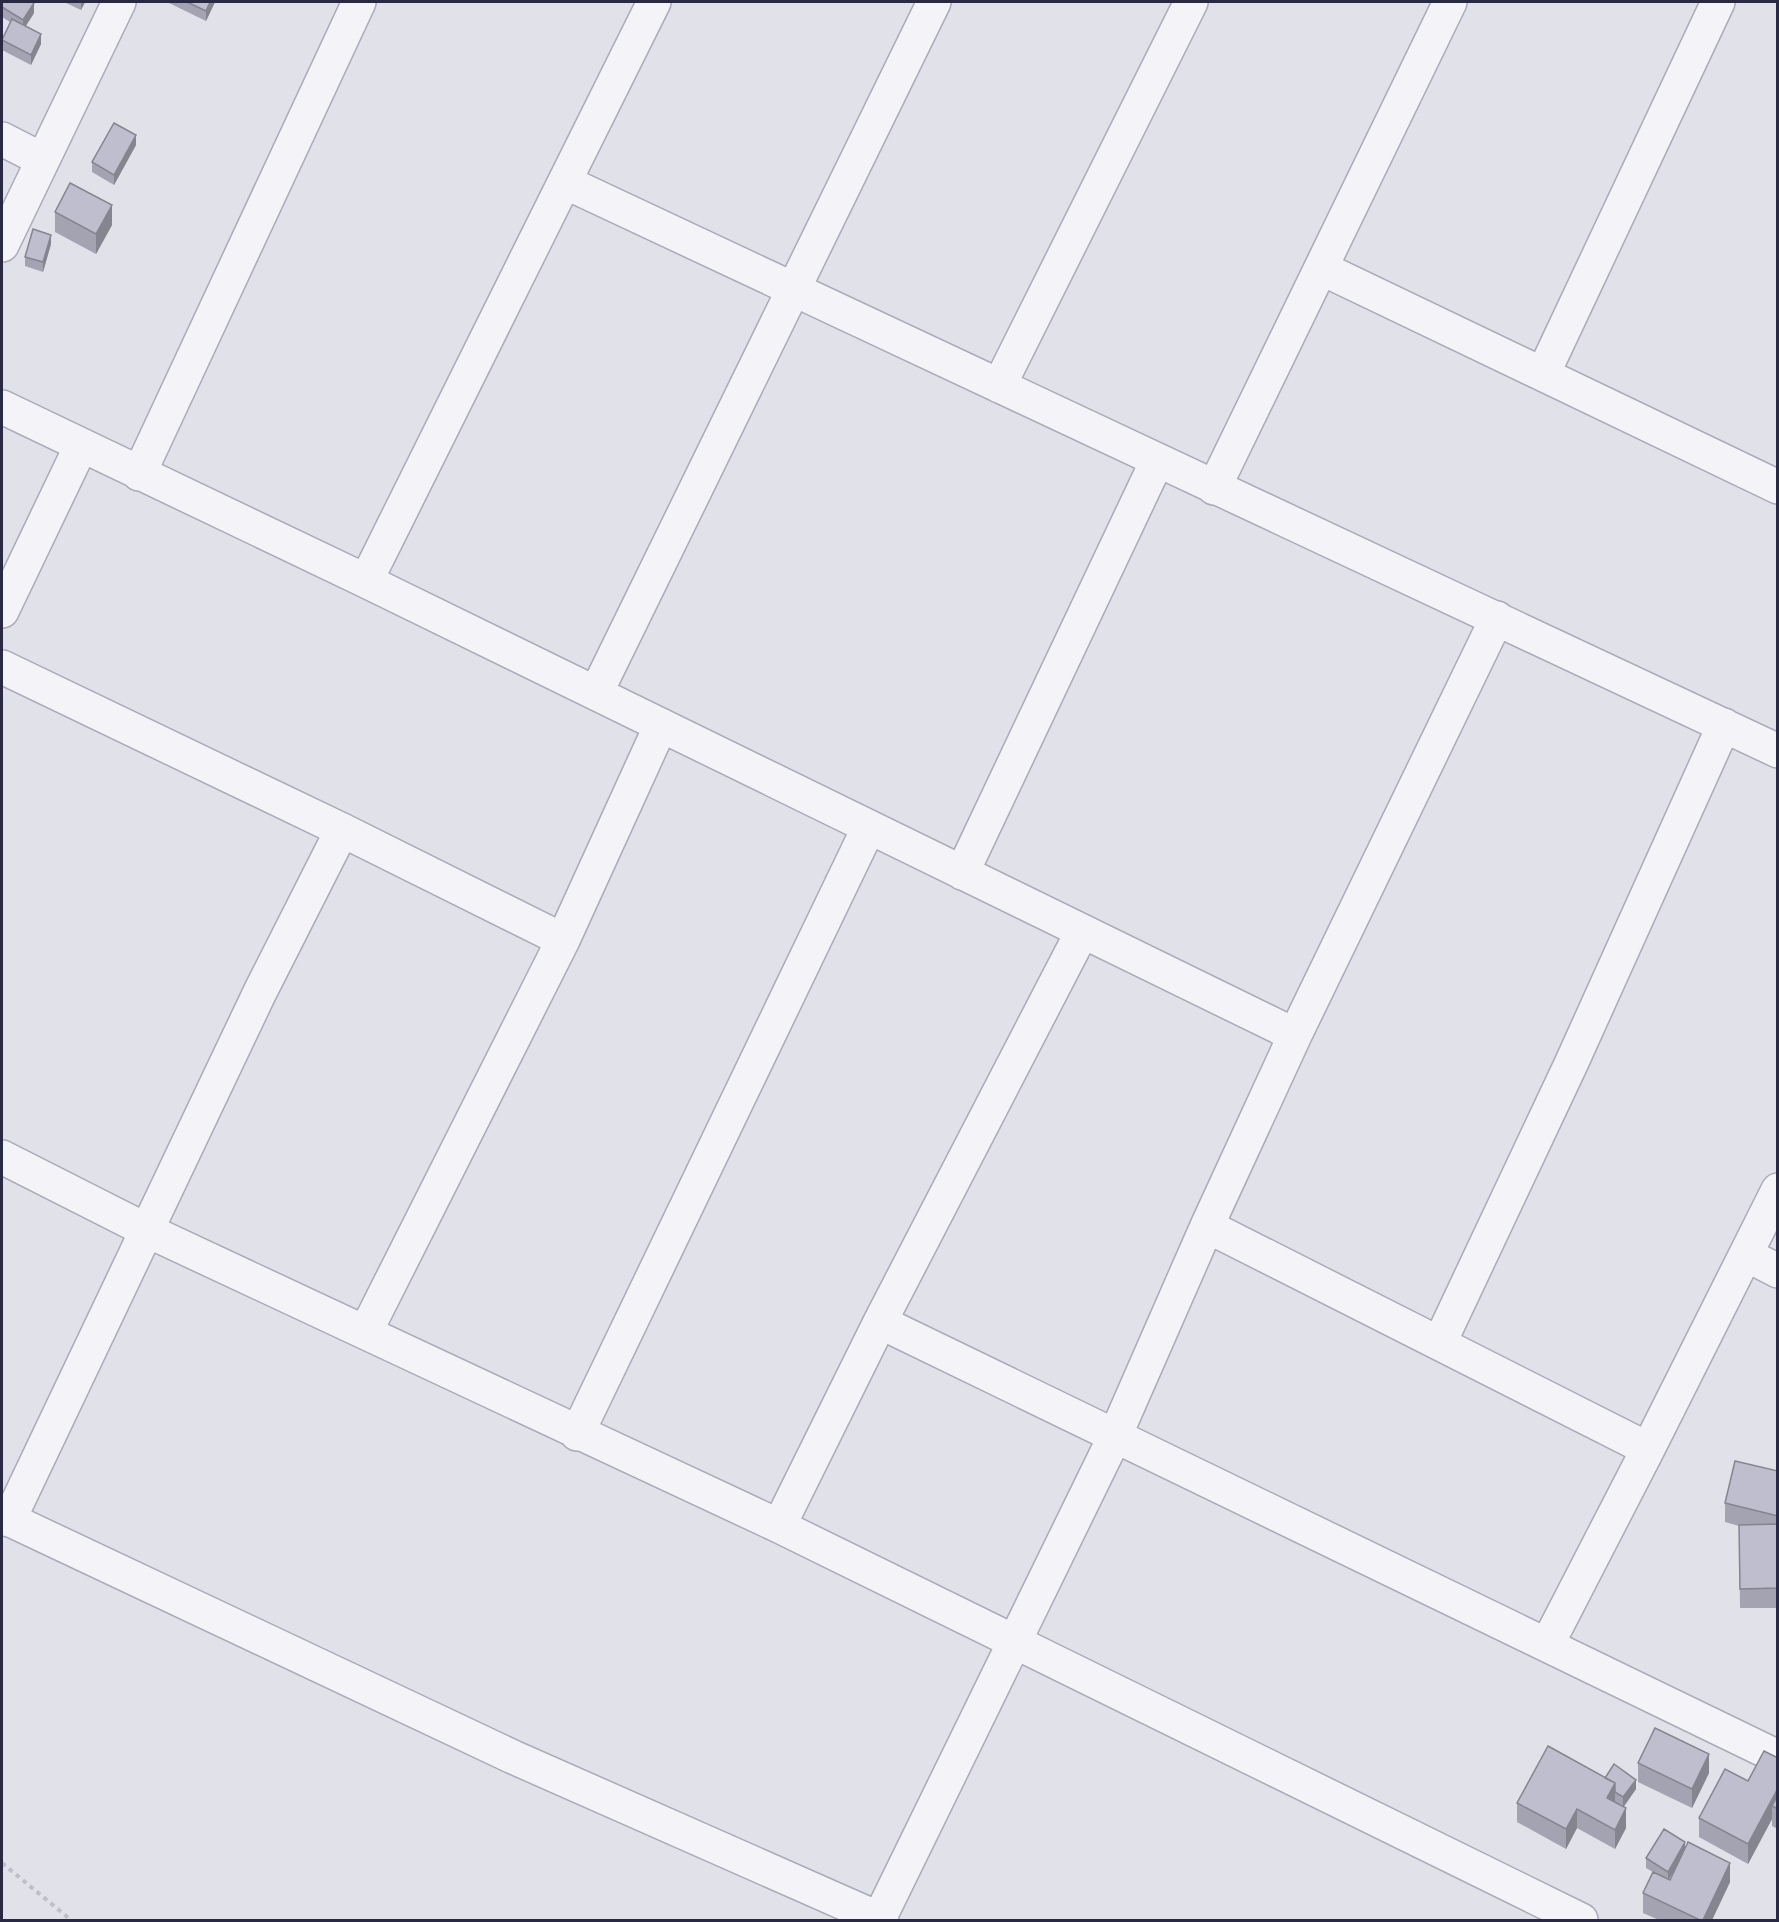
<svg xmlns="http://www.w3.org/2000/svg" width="1779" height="1922" font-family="'Noto Sans',sans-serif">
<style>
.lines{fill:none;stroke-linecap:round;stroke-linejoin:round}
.minor-casing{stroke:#aaaab8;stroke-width:36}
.path{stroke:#bfbfc9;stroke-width:4;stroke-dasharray:4.5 4.5;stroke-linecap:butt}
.minor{stroke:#f4f4f8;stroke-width:33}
.wall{fill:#a3a3b1;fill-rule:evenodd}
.shaded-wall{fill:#858590}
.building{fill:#bebece;stroke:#858590;stroke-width:1.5}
</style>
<rect width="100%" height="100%" fill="#e1e1ea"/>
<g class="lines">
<g class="minor-casing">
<path id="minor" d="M2,139L41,159
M565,182L1778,751
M2,245L119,2
M1321,268L1778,487
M1543,374L1718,2
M999,386L1191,2
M2,407L366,581L1295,1035
M139,474L359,2
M1214,488L1450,2
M366,581L654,2
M2,611L81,446
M2,667L342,830L563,940
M596,693L934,2
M962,873L1157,461
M2,1157L146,1230L779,1526L1581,1920
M1207,1226L1648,1449
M1747,1255L1778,1271
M880,1322L1778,1757
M366,1331L563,940L661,725
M1440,1342L1571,1064L1724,725
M577,1434L868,829
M2,1516L513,1757L882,1920
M9,1520L260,992L342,830
M779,1526L880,1322L1082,932
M1547,1645L1648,1449L1778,1190
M879,1919L1115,1436L1207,1226L1295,1035L1497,618"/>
</g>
<path class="path" d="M2,1863L71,1920"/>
<use href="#minor" class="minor"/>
</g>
<path class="wall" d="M2,2L34,13L26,26L41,44L31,65L2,50V40L10,22L2,17Z
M64,2H85L81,10Z
M169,2H215L206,21L169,3Z
M136,145L114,185L92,172V162Z
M55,212L112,225L96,254L55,232Z
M51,244L43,272L25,266V257Z
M1778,1471V1608H1740L1739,1526L1725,1522V1503Z
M1778,1758V1829L1772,1826V1819L1748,1864L1699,1837V1818Z
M1638,1763L1709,1773L1692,1808L1638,1782Z
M1605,1778L1636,1789L1624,1807L1626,1828L1615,1849L1577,1828L1566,1849L1517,1822V1803Z
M1685,1848L1730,1882L1712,1920H1659L1643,1913V1893L1653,1872L1646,1868V1858ZM1677,1866L1670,1880L1669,1879Z"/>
<path class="shaded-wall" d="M81,2H85L81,10Z
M210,2H215L206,21V11Z
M34,3V13L23,30V20Z
M41,34V44L31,65V55Z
M136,135V145L114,185V175Z
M112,205V225L96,254V234Z
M51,235V244L43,272V262Z
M1709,1754V1773L1692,1808V1789Z
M1636,1780V1789L1623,1807V1797Z
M1615,1783V1802L1607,1798Z
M1778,1788V1808L1772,1806V1819L1748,1864V1844Z
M1626,1808V1828L1615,1849V1830Z
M1577,1809V1828L1566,1849V1829Z
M1685,1842V1852L1668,1881V1872Z
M1730,1863V1882L1712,1920H1703Z"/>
<path class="building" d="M2,2H32L34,3L23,20L2,7Z
M187,2H210L206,11Z
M12,19L41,34L31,55L2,40Z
M114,123L136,135L114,175L92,162Z
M70,183L112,205L96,234L55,212Z
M33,229L51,235L43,262L25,257Z
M1735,1461L1778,1471V1516L1725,1503Z
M1778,1524V1588L1740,1589L1739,1525Z
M1655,1728L1709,1754L1692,1789L1638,1763Z
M1548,1746L1615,1783L1607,1798L1626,1808L1615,1830L1577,1809L1566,1829L1517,1803Z
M1764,1751L1778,1758V1788L1748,1844L1699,1818L1725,1769L1748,1781Z
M1614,1764L1636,1780L1623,1797L1615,1792V1783L1605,1778Z
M1778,1795V1809L1772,1806Z
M1664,1829L1685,1842L1668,1872L1646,1858Z
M1688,1842L1730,1863L1703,1920H1700L1643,1893L1653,1872L1670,1880Z"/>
<rect width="1779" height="1922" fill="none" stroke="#292943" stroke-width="6"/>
</svg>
